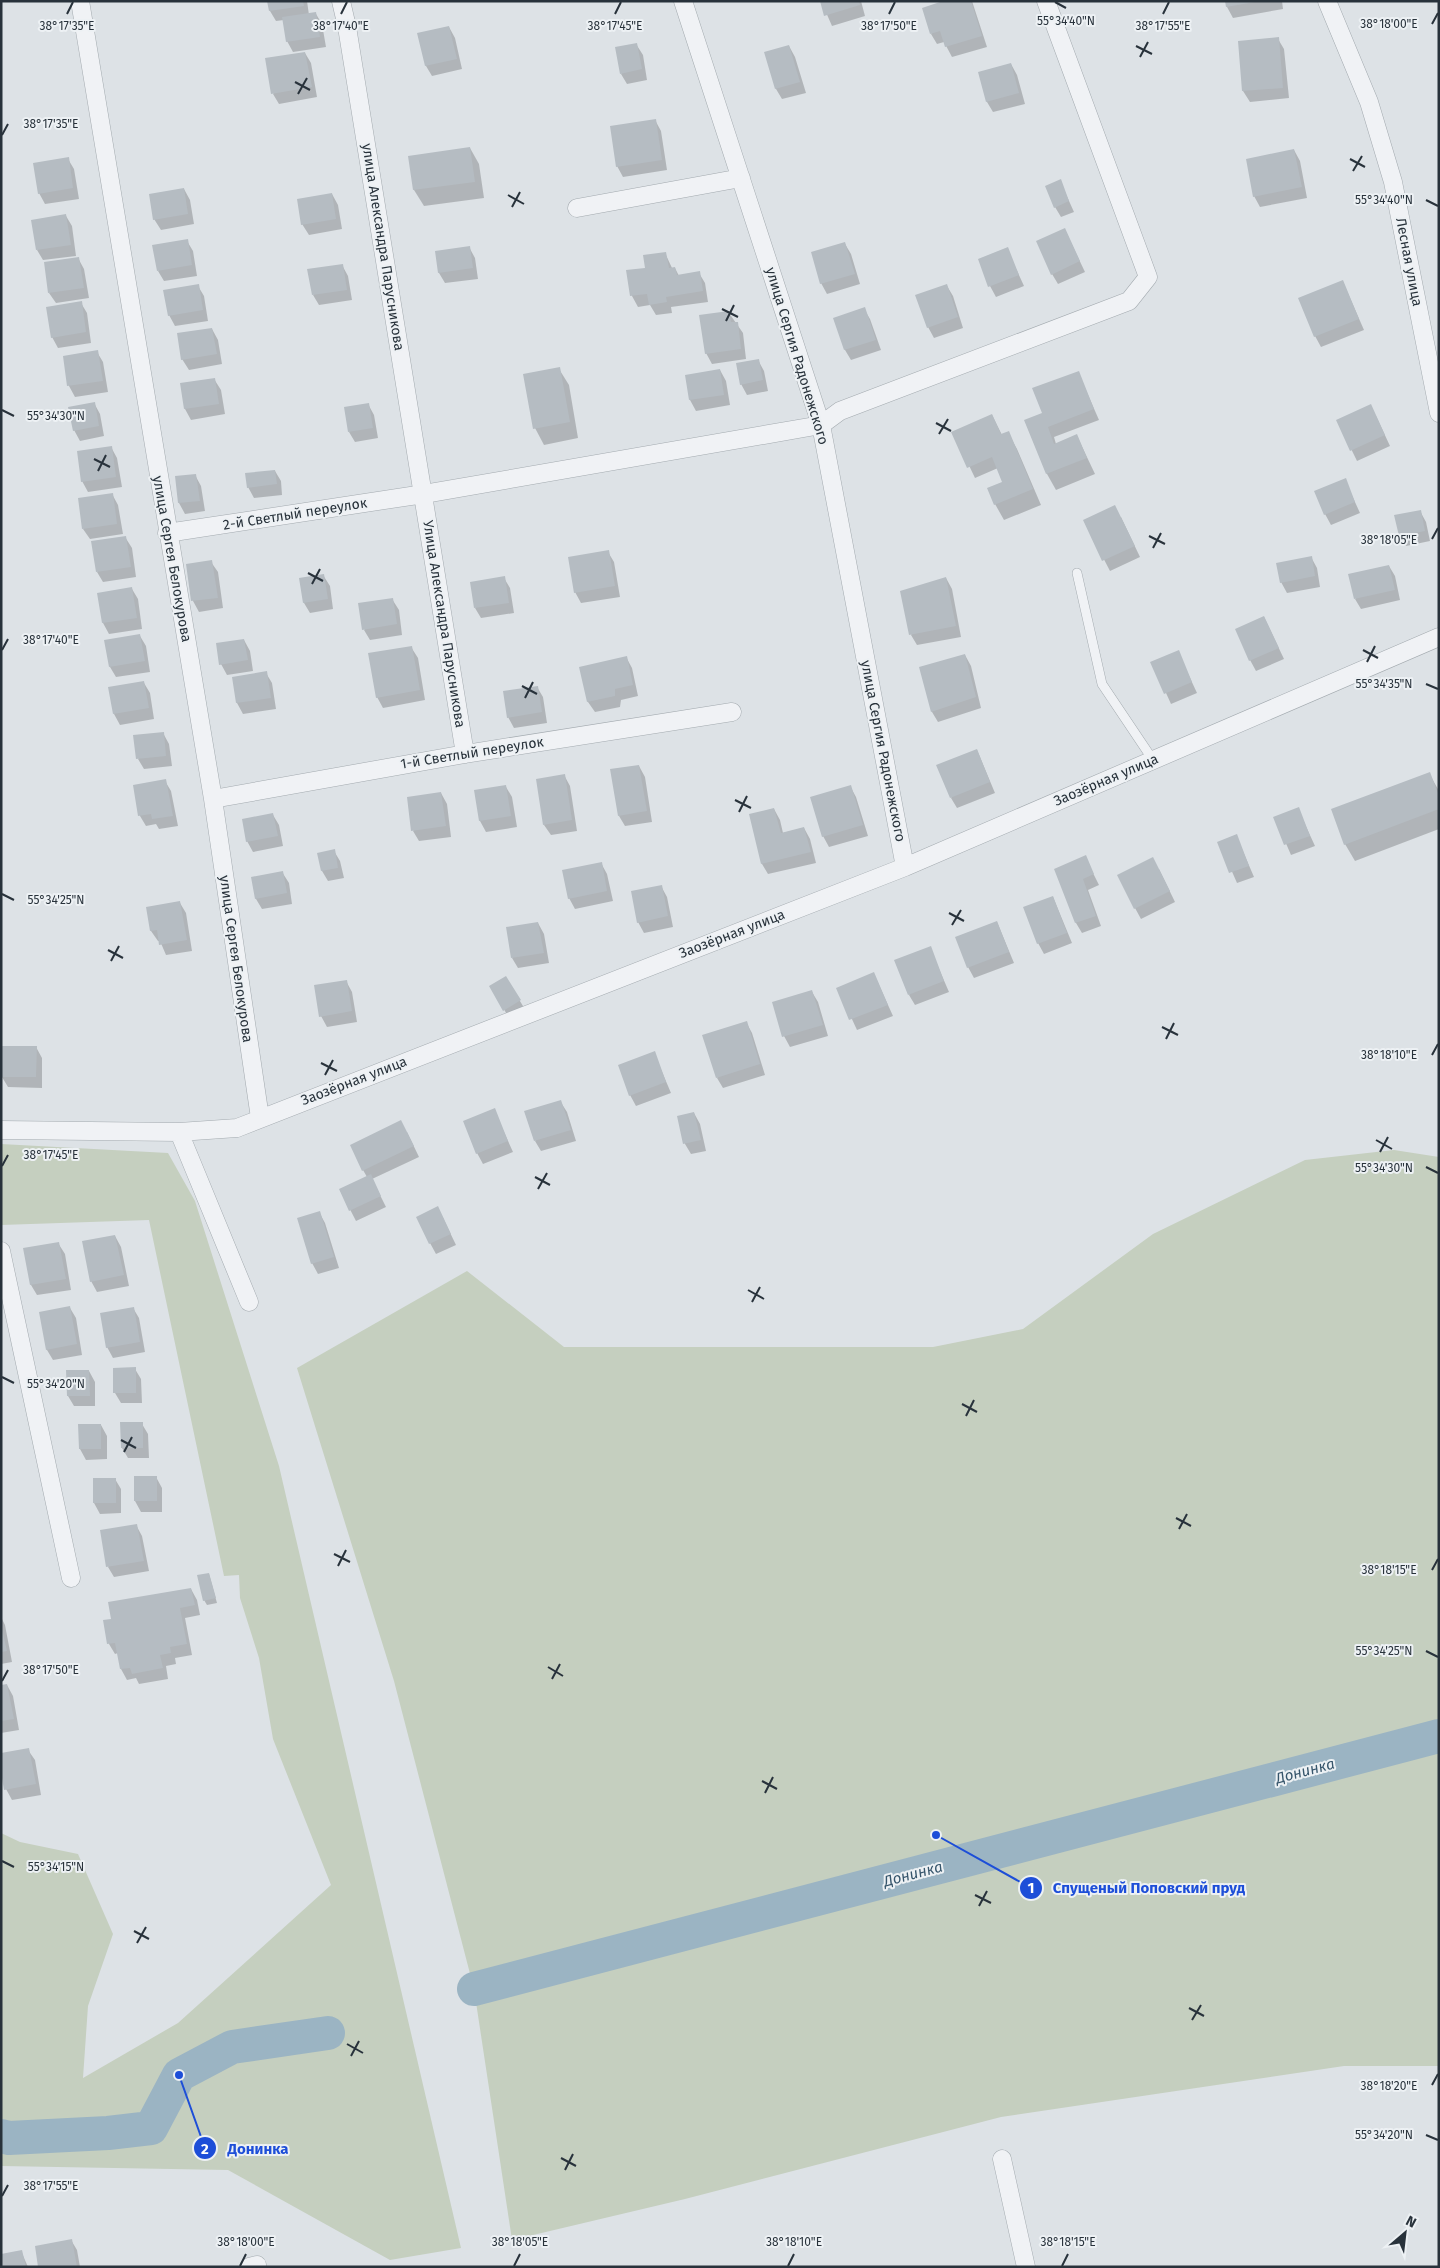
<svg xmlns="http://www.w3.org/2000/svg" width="1440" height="2268" font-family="'Fira Sans',sans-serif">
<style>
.green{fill:#c5cfbf}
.shadow{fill:#0003}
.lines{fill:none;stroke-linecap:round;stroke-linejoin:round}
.river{stroke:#9bb4c3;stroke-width:34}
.building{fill:#b5bcc2}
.service-casing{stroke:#a3aaaf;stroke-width:10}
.minor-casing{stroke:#a3aaaf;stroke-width:19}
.service{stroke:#f0f2f5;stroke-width:9}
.minor{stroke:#f0f2f5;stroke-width:18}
.ticks{fill:none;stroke:#28323b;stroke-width:2}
.labels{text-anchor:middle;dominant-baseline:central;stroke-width:4;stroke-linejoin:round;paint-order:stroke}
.street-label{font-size:14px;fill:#28323b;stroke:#edf1f4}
.water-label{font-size:15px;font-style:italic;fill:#36556b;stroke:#edf1f4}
.ticks-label{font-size:12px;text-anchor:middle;fill:#28323b;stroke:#edf1f4;stroke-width:4;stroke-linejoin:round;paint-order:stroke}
.leader{fill:none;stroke:#1d4ed8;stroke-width:2}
.callout-dot{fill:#1d4ed8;stroke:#edf1f4;stroke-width:2}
.mark-label{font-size:15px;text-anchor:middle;font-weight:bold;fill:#fff}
.callout-label{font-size:15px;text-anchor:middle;font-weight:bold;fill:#1d4ed8;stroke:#edf1f4;stroke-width:4;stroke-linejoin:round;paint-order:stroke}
</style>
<rect width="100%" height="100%" fill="#dde2e6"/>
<path class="green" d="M1,1144L168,1153L195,1201L279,1466L461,2248L390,2260L228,2170L1,2166V1833L20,1842L78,1854L113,1934L88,2006L83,2078L178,2023L331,1885L273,1739L259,1658L240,1598L239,1575L224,1576L149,1220L1,1225Z
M1394,1150L1439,1157V2066H1344L1001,2117L685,2199L512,2240L474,1989L394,1681L297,1368L467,1271L564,1347H933L1023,1329L1153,1234L1305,1160Z"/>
<path class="shadow" d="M268,1H307L309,15L316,14L322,24L326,47L293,52L287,41L284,20L276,21L270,11Z
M821,1H861L865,16L832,26Z
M948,1H972L987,47L952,57L944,42L937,44L931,34Z
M1226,1H1282L1283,9L1233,18L1227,7Z
M449,27L455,38L462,69L432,76L426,66L418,34Z
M1278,39L1284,49L1289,98L1250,102L1243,91L1239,42Z
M636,44L643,55L647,80L627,84L621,74Z
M789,46L795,57L806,93L782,99L776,89L766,53Z
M305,53L311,63L317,97L279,104L273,94Z
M1011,64L1017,75L1025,104L993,112L987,102L979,73Z
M655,120L661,131L667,170L623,177L617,166Z
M470,148L479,164L484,198L424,206L414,190L409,157Z
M1294,150L1300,161L1307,198L1260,207L1254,196Z
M68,159L74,169L79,199L45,204L39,193Z
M1060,181L1074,212L1061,217L1055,207Z
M184,189L190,200L194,224L161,230L154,219Z
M332,194L338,205L342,229L309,235L302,224Z
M66,216L72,226L76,256L43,260L37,250Z
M1065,230L1085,272L1058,284L1052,274Z
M187,241L193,251L197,276L164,281L158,271Z
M845,244L851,254L860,284L827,294L821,283Z
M469,247L475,258L478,279L445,283L439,273L436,252Z
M1007,249L1024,286L996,297L990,286Z
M665,253L672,268H675L679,276L699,273L705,283L708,302L671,307L672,313L656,315L650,305L638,307L632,296L628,271L646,269Z
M78,258L84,269L89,298L56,303L49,293Z
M342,265L348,276L352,300L319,305L313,295Z
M1343,282L1364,330L1321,347L1315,336Z
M198,286L204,296L208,321L175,326L169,315Z
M947,286L953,296L963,328L934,338L928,327Z
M81,303L87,313L91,343L58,348L52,337Z
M864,309L870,319L881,350L851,360L845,350L834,319Z
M729,313L743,333L746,359L712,364L706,353Z
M212,329L218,340L222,364L189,370L182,359Z
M97,352L103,362L108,392L75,397L69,386L64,357Z
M758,360L764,371L768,391L747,395L741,384Z
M559,369L569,385L578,438L544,445L535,428Z
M720,370L726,381L730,405L696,411L690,400L686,376Z
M1078,372L1099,420L1054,437L1056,444L1077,436L1095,474L1056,490L1047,474L1025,421L1042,414Z
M214,379L221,390L225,414L191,420L185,409L181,384Z
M94,403L100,414L104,436L80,441L74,430Z
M368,404L374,415L378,438L355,442L349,432Z
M992,415L1002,435L1008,433L1017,449L1041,505L1004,520L995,504L1004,482L998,468L975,478L953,432Z
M1376,416L1390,446L1357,461L1337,420Z
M111,447L117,458L122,487L88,492L82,481Z
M275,471L281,481L282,495L254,498L248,487Z
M195,475L201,486L205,511L185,514L179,503L176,477Z
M1345,480L1360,513L1331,525L1325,514Z
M112,494L118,505L123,534L90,539L83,529Z
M1420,511L1426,522L1430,541L1406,546L1400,536Z
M1121,517L1140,557L1110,571L1084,521Z
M125,537L132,548L136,577L103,582L97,572Z
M608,552L614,562L620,597L581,603L575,592Z
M1311,557L1317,568L1320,587L1287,593L1281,582Z
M211,562L218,572L223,608L199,612L193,601L187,565Z
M1389,566L1395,576L1400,600L1361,609L1355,599Z
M323,575L330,586L333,609L310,613L304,603L300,579Z
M504,578L510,588L514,613L481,618L475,608Z
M946,578L952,589L961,637L917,645L911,635Z
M132,589L138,599L142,629L109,634L103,623L98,594Z
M392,599L399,610L402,635L370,640L364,630Z
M1264,617L1284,659L1256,671L1250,660Z
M140,636L146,646L150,672L116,677L110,667L106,641Z
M244,640L250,651L253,671L227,675L221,664Z
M411,647L418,658L425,700L383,708L377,697Z
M1178,652L1197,693L1171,704L1152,662Z
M965,655L971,666L981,708L938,722L932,712L920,668Z
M626,657L632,668L638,696L621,700L620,707L595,712L588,702L581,668Z
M266,673L272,683L276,709L243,714L237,703L233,678Z
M144,683L150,693L154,719L120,725L114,714L110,689Z
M537,687L543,697L547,723L514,728L508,717Z
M163,733L169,744L172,766L144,769L138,759Z
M977,750L995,793L957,808L951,798Z
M639,766L645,777L652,822L625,826L619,816Z
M1429,773L1439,791V829L1355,861L1345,844Z
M564,775L570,786L577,831L551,835L544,825Z
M165,781L171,791L178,826L159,829L156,824L146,826L140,816L134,786Z
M850,786L856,797L868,836L829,847L823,836Z
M506,787L512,797L517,827L486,832L480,821L475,792Z
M441,793L447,804L451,837L419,841L413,831Z
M774,809L780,820L783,833L804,828L810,839L816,863L768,874L762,864L750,815Z
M1298,809L1315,846L1291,855L1275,818Z
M273,815L279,825L283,846L253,852L247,841Z
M1236,835L1254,877L1237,883L1219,842Z
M334,851L340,861L344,878L328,881L322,871L319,854Z
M1085,857L1099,885L1088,890L1101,926L1082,933L1076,923L1056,869Z
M601,863L607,874L613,901L575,909L569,898Z
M1159,869L1175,902L1141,919L1135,908Z
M282,872L289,883L292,904L262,909L256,899L252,878Z
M661,886L667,897L673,927L644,933L638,922Z
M1053,897L1072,943L1044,954L1038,943Z
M180,903L186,913L192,951L166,955L160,941H158L151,931L148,908Z
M997,922L1014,963L974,978L968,967Z
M538,923L544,934L549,963L518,968L512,958Z
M930,948L949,992L915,1005L909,995Z
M874,974L893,1016L857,1030L838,989Z
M506,978L526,1011L510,1020L491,986Z
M346,981L352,992L357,1022L327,1027L321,1016Z
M812,992L818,1002L828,1036L790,1047L784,1036Z
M746,1022L752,1033L765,1075L723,1088L717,1078Z
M36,1047L42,1058V1088L8,1087L2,1077Z
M654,1053L671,1093L636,1106L630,1095Z
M560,1101L567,1112L576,1141L541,1151L535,1141Z
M494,1110L513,1152L483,1164L477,1153Z
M694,1113L700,1124L706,1151L691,1154L685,1144L678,1117Z
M407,1132L419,1157L372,1179L386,1207L356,1221L340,1190L367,1177L363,1170Z
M319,1212L325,1223L339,1268L318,1274L312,1263Z
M443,1218L456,1245L436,1254L430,1243Z
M115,1236L121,1247L129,1286L97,1292L91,1281Z
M58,1243L65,1254L71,1290L37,1295L31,1285L24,1249Z
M70,1308L76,1318L82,1355L53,1360L47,1350L41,1313Z
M133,1308L139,1318L145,1352L113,1358L107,1347Z
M135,1369L141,1379L142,1403H121L115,1393Z
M89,1371L95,1382V1406H74L68,1396Z
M142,1424L148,1434L149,1458H128L122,1448Z
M101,1425L107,1436V1459L86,1460L80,1449Z
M135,1477H156L162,1488V1512H141L135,1501Z
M115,1479L121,1489V1513L100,1514L94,1503Z
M136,1525L142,1536L149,1571L114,1577L108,1567Z
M209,1574L217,1603L207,1605L204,1600Z
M191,1589L197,1600L200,1615L185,1618L192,1655L175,1658L176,1664L166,1666L168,1679L139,1684L136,1678L127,1680L121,1669L118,1653L115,1654L109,1644L112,1620Z
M1,1617L5,1625L12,1662L1,1664Z
M7,1685L13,1696L19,1730L1,1733V1686Z
M28,1750L35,1760L41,1795L12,1800L6,1789Z
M71,2240L77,2250L80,2267H40Z
M21,2251L28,2267H1Z"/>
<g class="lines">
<path class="river" d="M474,1989L1439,1736
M1,2136L9,2138L108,2133L151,2128L179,2075L232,2047L328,2033"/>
</g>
<path class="building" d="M267,1H303L304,6L269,11Z
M820,1H859L860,5L824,16Z
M943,1H971L982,36L945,47L940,31L930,34L922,8Z
M1225,1H1255V2L1226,7Z
M316,12L320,37L286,42L282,17Z
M449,26L457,59L425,66L417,33Z
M1279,37L1283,88L1242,91L1238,41Z
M637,43L642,69L620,74L615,47Z
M789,45L800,82L775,89L764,52Z
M305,52L312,87L271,94L265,58Z
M1011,63L1019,93L986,102L978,72Z
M656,119L662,160L616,167L610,126Z
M470,147L475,182L413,190L408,156Z
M1294,149L1302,187L1253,197L1246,159Z
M69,157L73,188L38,194L33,163Z
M1061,179L1069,201L1054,208L1045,186Z
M184,188L188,214L153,220L149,194Z
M332,193L336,219L301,225L297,199Z
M66,214L71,245L36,250L31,220Z
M1065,228L1080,261L1051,275L1036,241Z
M188,239L192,265L157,271L152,245Z
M845,242L855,274L820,284L811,252Z
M470,246L473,268L438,273L435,251Z
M1008,247L1019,275L988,287L978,259Z
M666,252L669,268L675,267L677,275L700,271L703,291L666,297L667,302L649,305L647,294L630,296L626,270L645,268L643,255Z
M79,257L84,288L48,293L44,262Z
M343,264L347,290L312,295L307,269Z
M1343,280L1359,319L1314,337L1298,298Z
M199,284L203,310L168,316L163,290Z
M947,284L958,317L927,328L915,295Z
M82,301L86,332L51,338L46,307Z
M865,307L876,340L844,350L833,318Z
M729,311L731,322H738L741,349L705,354L699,315Z
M212,328L217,354L181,360L177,333Z
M98,350L103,381L67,386L63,356Z
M759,359L763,380L740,385L736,363Z
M560,367L570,422L533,429L523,374Z
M720,369L724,395L689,400L685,375Z
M1079,371L1094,409L1048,427L1054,444L1077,434L1087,458L1046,474L1024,420L1042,413L1032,388Z
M215,378L219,404L184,409L180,383Z
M95,402L99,426L73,431L68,407Z
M369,403L373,428L348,432L344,407Z
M1371,404L1385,435L1350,451L1336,420Z
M992,414L1001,434L1009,431L1033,489L994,505L987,488L1002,482L992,457L967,468L951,432Z
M112,446L116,477L81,482L77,451Z
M275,470L277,484L247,488L245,473Z
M196,474L200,501L178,503L175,476Z
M1346,478L1355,502L1324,515L1314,491Z
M113,493L117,524L82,529L78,498Z
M1115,505L1135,546L1102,561L1083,520Z
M1421,510L1425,531L1399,536L1394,515Z
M126,536L131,567L96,572L91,541Z
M609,550L615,586L574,593L568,557Z
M1312,556L1315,576L1280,583L1276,563Z
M212,560L218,598L191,601L186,564Z
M1389,565L1395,590L1354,599L1348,574Z
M324,574L328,599L303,603L299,578Z
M505,576L509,603L474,608L470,582Z
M946,577L956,626L909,635L900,591Z
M132,587L137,618L102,623L97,593Z
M393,598L397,624L362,630L358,603Z
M1264,616L1279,648L1249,661L1235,629Z
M140,634L145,661L109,667L104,640Z
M244,639L248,660L219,665L216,643Z
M412,646L420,690L376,698L368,653Z
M1179,650L1192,682L1164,694L1150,662Z
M965,654L976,697L931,712L919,667Z
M627,656L633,685L615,689V696L587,702L579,667Z
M267,671L271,698L236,703L232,677Z
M144,681L149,708L113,714L108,687Z
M538,686L542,712L507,718L503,691Z
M164,732L166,756L136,759L133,735Z
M977,749L990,782L950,798L936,765Z
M639,765L647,811L618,816L610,769Z
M1430,772L1439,796V809L1344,845L1331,809Z
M565,774L572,820L543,825L536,779Z
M166,779L173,816L152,819L151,814L138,816L133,785Z
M506,785L511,816L479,821L474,790Z
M851,785L863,825L822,837L810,797Z
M441,792L446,826L411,831L407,797Z
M1299,807L1310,836L1284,845L1273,817Z
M774,808L781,833L804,827L811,852L761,864L749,814Z
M273,813L278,836L246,842L242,819Z
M1237,834L1249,866L1229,873L1217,842Z
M335,849L338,868L321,871L317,853Z
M1086,855L1094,874L1083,879L1096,916L1075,923L1054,869Z
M1153,857L1170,891L1134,909L1117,875Z
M602,862L607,891L568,899L562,870Z
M283,871L287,893L255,899L251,877Z
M662,885L668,916L637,923L631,891Z
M1053,896L1067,933L1037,944L1023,907Z
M180,901L187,940L159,945L157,930L150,931L146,907Z
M997,921L1009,952L967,968L955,937Z
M538,922L544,953L511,958L506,927Z
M931,946L944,981L908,995L894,960Z
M874,972L888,1005L849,1020L836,988Z
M506,976L521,1000L503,1011L489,986Z
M347,980L352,1011L319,1017L314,985Z
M812,990L823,1025L782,1037L772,1002Z
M747,1021L760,1064L716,1078L702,1035Z
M1,1046H37L36,1077H1Z
M655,1051L666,1082L629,1096L618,1065Z
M561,1100L571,1130L534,1141L524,1111Z
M495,1108L508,1141L476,1154L463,1121Z
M694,1112L701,1140L683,1144L677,1116Z
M401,1120L414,1146L362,1171L350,1145Z
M371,1174L381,1196L349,1211L339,1189Z
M438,1206L451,1234L429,1244L416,1217Z
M320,1211L334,1257L311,1264L297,1218Z
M115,1235L124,1275L90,1282L82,1241Z
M59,1242L66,1279L30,1285L23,1248Z
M70,1306L77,1344L46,1350L39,1312Z
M134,1307L140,1342L106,1348L100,1313Z
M136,1367V1393H113V1368Z
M66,1370H89L90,1396H67Z
M120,1422H143V1448H121Z
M78,1424H101V1449H79Z
M134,1476H157V1501H134Z
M93,1478H116V1503H93Z
M137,1524L144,1561L106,1567L100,1530Z
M209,1573L216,1598L203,1601L197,1575Z
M191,1588L195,1605L180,1608L187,1644L170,1647L171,1653L160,1655L163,1668L132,1674L130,1668L120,1669L115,1643L107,1644L103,1620L111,1619L108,1602Z
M1,1625L7,1651L1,1652Z
M7,1684L14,1719L1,1721V1685Z
M29,1748L36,1784L4,1790L1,1772V1753Z
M72,2239L77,2267H38L35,2246Z
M22,2250L26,2267H1V2254Z"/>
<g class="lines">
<g class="service-casing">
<path id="service" d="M1077,573L1102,684L1153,760"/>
</g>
<g class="minor-casing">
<path id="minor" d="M80,1L213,799L260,1118
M341,1L347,27L465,754
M683,1L821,425L905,867
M1327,1L1369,102L1393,182L1439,413
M577,208L741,178
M167,533L424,494L821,425L840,411L1129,301L1148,277L1046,1
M213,799L465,754L732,712
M1,1130L179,1132L237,1128L905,867L1439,637
M179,1132L249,1302
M1,1251L71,1578
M1002,2159L1026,2267
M249,2267L257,2265"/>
</g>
<use href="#service" class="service"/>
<use href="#minor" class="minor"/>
</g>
<path class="ticks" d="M1055,2L1066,8M67,14L73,2M341,14L347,2M615,14L621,2M889,14L895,2M1163,14L1169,2M1432,24L1438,13M1136,46L1152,54M1140,57L1148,42M295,82L310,90M298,94L307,78M2,135L8,124M1350,159L1365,167M1353,171L1362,156M508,195L524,204M1426,200L1438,206M512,207L520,192M722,309L738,317M726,321L734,305M2,410L14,416M936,423L951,431M939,434L948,419M94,459L110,467M98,471L106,455M1149,536L1165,544M1432,539L1438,528M1153,548L1161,533M308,573L323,581M312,584L320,569M2,650L8,639M1363,650L1378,658M1367,662L1375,646M1426,684L1438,689M522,686L537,694M525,698L533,682M735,800L751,808M739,812L747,796M2,894L14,900M949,913L964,921M952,925L961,910M108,950L123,958M111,961L119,946M1162,1027L1178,1035M1166,1039L1174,1023M1432,1055L1438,1044M321,1063L337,1071M325,1075L333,1060M1376,1140L1392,1149M1380,1152L1388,1137M2,1166L8,1155M1426,1167L1438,1173M535,1177L550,1185M538,1189L547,1173M748,1290L764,1299M752,1302L760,1287M2,1377L14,1383M962,1404L977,1412M966,1416L974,1400M121,1440L136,1448M124,1452L132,1437M1176,1518L1191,1526M1179,1529L1187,1514M334,1554L350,1562M338,1566L346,1550M1432,1570L1438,1559M1426,1651L1438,1657M548,1667L563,1676M552,1679L560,1664M2,1681L8,1670M762,1781L777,1789M765,1793L773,1777M2,1861L14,1867M975,1895L991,1903M979,1906L987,1891M134,1931L149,1939M137,1943L146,1927M1189,2008L1204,2016M1192,2020L1201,2005M347,2044L363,2053M351,2056L359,2041M1432,2085L1438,2074M1426,2135L1438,2140M561,2158L576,2166M565,2170L573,2154M2,2196L8,2185M240,2266L246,2254M514,2266L520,2254M788,2266L794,2254M1062,2266L1068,2254"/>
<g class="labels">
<g class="street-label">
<text transform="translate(383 247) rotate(81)">улица Александра Парусникова</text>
<text transform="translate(1409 262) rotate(79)">Лесная улица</text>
<text transform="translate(797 356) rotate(73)">улица Сергия Радонежского</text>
<text transform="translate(295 514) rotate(-9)">2-й Светлый переулок</text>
<text transform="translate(172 559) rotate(80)">улица Сергея Белокурова</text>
<text transform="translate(444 624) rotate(81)">Улица Александра Парусникова</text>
<text transform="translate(883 751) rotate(79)">улица Сергия Радонежского</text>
<text transform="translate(472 753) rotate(-9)">1-й Светлый переулок</text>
<text transform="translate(1106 780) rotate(-23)">Заозёрная улица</text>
<text transform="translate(732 934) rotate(-21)">Заозёрная улица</text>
<text transform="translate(236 959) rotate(82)">улица Сергея Белокурова</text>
<text transform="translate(354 1081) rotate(-21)">Заозёрная улица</text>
</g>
<g class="water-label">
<text transform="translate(1305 1771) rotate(-15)">Донинка</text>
<text transform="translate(913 1874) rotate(-15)">Донинка</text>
</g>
</g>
<g class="ticks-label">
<text x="1066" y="25">55°34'40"N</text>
<text x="1389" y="28">38°18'00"E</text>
<text x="67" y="30">38°17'35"E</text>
<text x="341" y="30">38°17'40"E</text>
<text x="889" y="30">38°17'50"E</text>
<text x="1163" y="30">38°17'55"E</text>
<text x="615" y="30">38°17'45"E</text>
<text x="51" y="128">38°17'35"E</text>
<text x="1384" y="204">55°34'40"N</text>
<text x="56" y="420">55°34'30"N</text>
<text x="1389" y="544">38°18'05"E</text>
<text x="51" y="644">38°17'40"E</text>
<text x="1384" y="688">55°34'35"N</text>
<text x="56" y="904">55°34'25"N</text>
<text x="1389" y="1059">38°18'10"E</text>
<text x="51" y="1159">38°17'45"E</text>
<text x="1384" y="1172">55°34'30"N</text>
<text x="56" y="1388">55°34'20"N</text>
<text x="1389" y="1574">38°18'15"E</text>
<text x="1384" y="1655">55°34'25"N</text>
<text x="51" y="1674">38°17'50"E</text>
<text x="56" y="1871">55°34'15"N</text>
<text x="1389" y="2090">38°18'20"E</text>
<text x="1384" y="2139">55°34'20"N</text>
<text x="51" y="2190">38°17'55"E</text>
<text x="246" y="2246">38°18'00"E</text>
<text x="520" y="2246">38°18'05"E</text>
<text x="794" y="2246">38°18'10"E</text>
<text x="1068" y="2246">38°18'15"E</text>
</g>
<path class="leader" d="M936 1835L1031 1888M179 2075L205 2148"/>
<g class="callout-dot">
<circle cx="936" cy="1835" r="5"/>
<circle cx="179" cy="2075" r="5"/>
<circle cx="1031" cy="1888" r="12"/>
<circle cx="205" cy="2148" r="12"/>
</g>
<g class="mark-label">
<text x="1031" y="1893">1</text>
<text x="205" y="2154">2</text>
</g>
<g class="callout-label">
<text x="1149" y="1893">Спущеный Поповский пруд</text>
<text x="258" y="2154">Донинка</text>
</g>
<rect width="1440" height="2268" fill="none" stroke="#28323b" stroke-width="5"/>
<g transform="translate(1405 2233) rotate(28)" stroke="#edf1f4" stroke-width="4" paint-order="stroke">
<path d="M0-4L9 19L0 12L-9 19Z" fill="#28323b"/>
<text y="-8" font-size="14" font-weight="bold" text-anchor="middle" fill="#28323b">N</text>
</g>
</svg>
